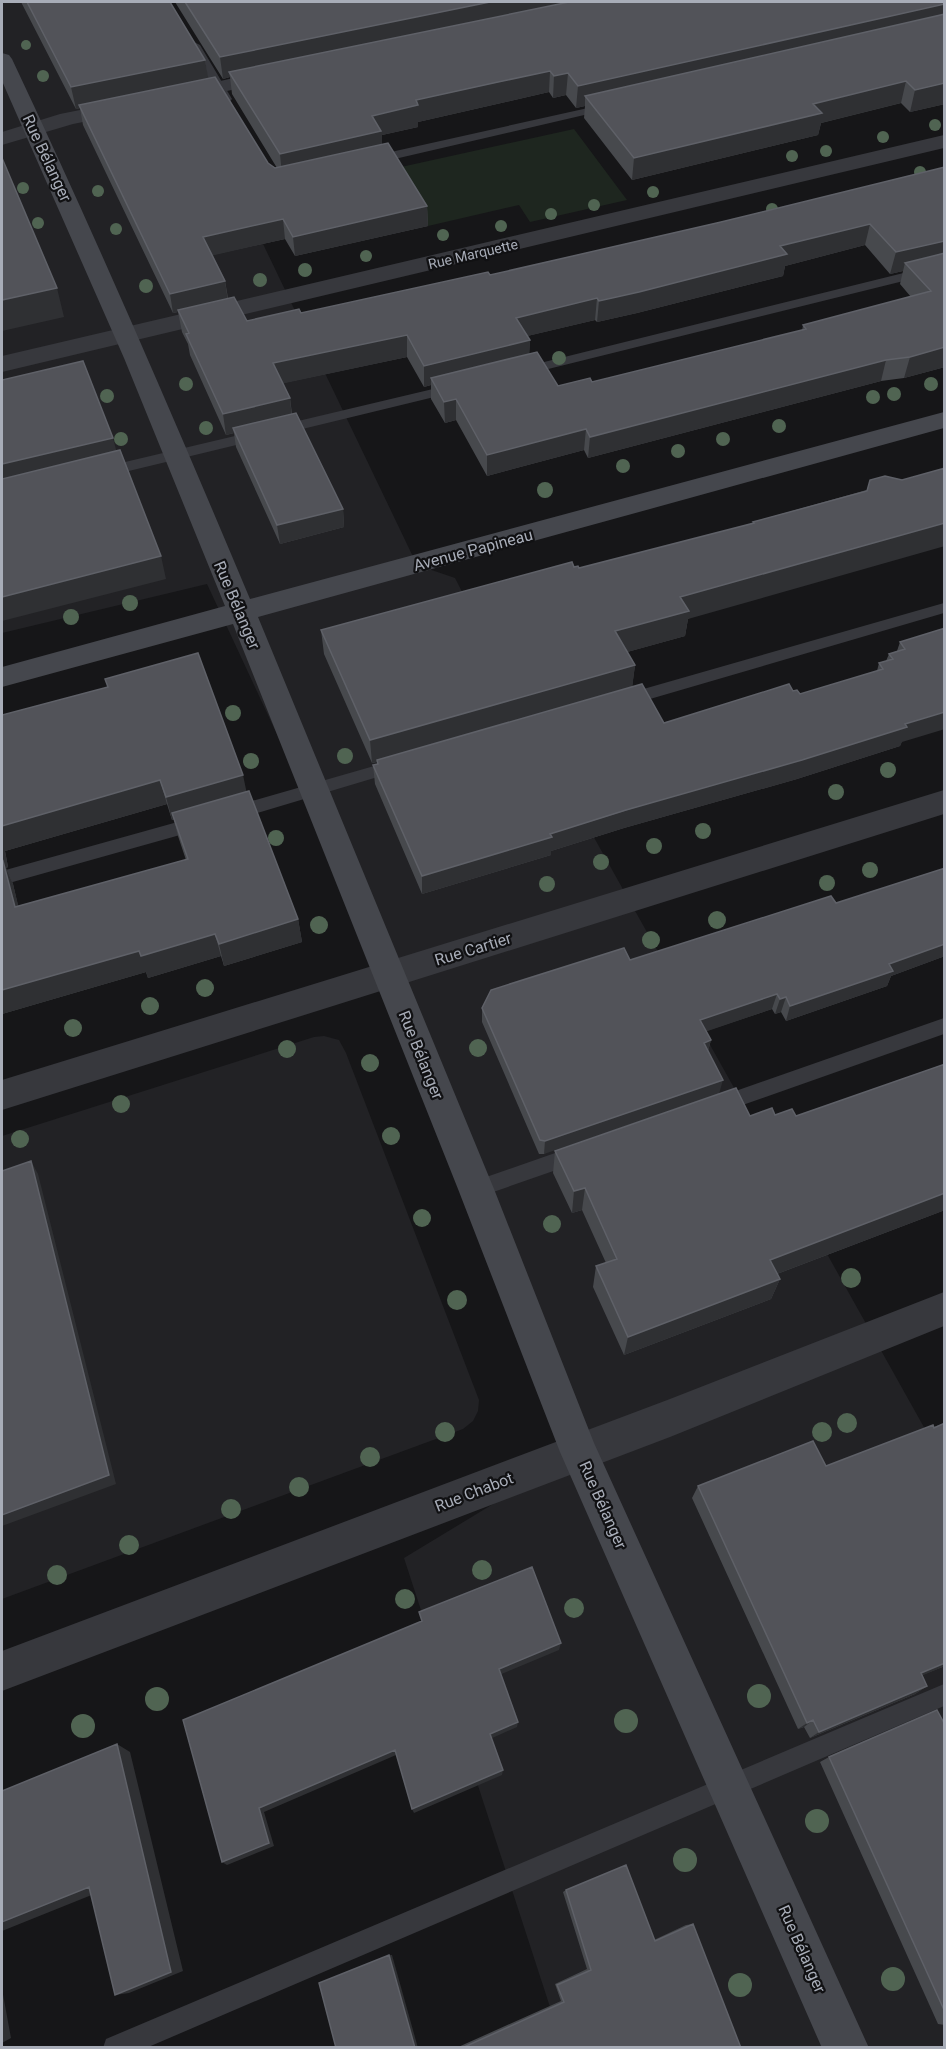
<svg xmlns="http://www.w3.org/2000/svg" width="946" height="2049" font-family="Roboto,sans-serif">
<style>
.built{fill:#222225}
.green{fill:#1e261f}
.lines{fill:none;stroke-linecap:round;stroke-linejoin:round}
.lane{fill:#37383d;fill-rule:evenodd}
.street{fill:#37383d;fill-rule:evenodd}
.secondary{fill:#45474d;fill-rule:evenodd}
.tree{fill:#506452}
.wall{fill:#47494d;fill-rule:evenodd}
.shaded-wall{fill:#2f3033}
.building{fill:#525359;stroke:#5f6168;stroke-width:1.5}
.labels{text-anchor:middle;dominant-baseline:central;stroke-width:4.5;stroke-linejoin:round;paint-order:stroke}
.far-street-label{font-size:14px;fill:#a8adb8;stroke:#111113}
.street-label{font-size:16px;fill:#a8adb8;stroke:#111113}
</style>
<rect width="100%" height="100%" fill="#161618"/>
<path class="built" d="M2,2H147L417,565L455,578L521,707L944,1463V2047H563L404,1558L579,1452L389,975L207,584L2,633Z
M324,1036L339,1040L346,1053L479,1400L478,1411L473,1421L463,1429L2,1599V1136L314,1037Z"/>
<path class="green" d="M574,129L627,200L530,222L519,205L428,226L392,169Z"/>
<g class="lines">
<path class="lane" d="M194,42L200,45L232,99L230,101L226,102L220,99L188,45Z
M606,104L610,105V109L373,164L367,160L373,156Z
M944,263V271L524,375L517,371L524,367Z
M454,384L459,385L461,388L459,391L104,477L97,472L104,467Z
M944,603V613L626,706L620,704L618,700L620,696L626,694Z
M395,760L401,762L403,766L401,770L231,821L225,819L223,814L225,809L231,807Z
M199,816L205,818L207,823L205,828L2,885V871Z
M944,1018V1034L717,1114L710,1112L708,1106L710,1100Z
M578,1145L585,1148L587,1154L585,1160L476,1198L469,1195L466,1189L469,1183Z
M944,1684V1706L146,2048H103L106,2039Z"/>
<path class="street" d="M274,69L281,71L284,75L281,79L178,102L171,100L167,96L171,92Z
M125,101L133,102L136,107L133,112L73,124L2,145V132L60,114Z
M944,135V148L2,372V356Z
M944,790V814L2,1110V1080Z
M944,1292V1326L670,1437L2,1691V1651L670,1399Z"/>
<path class="secondary" d="M2,53L9,55L12,59C96,237 174,418 250,599L944,412V428L258,617L494,1189L594,1443L869,2048H822L560,1452L458,1189L233,624L2,687V667L225,606L124,358L2,81Z"/>
</g>
<g class="tree">
<circle cx="26" cy="45" r="5"/>
<circle cx="43" cy="76" r="6"/>
<circle cx="935" cy="125" r="6"/>
<circle cx="883" cy="137" r="6"/>
<circle cx="826" cy="151" r="6"/>
<circle cx="792" cy="156" r="6"/>
<circle cx="920" cy="172" r="6"/>
<circle cx="23" cy="188" r="6"/>
<circle cx="98" cy="191" r="6"/>
<circle cx="653" cy="192" r="6"/>
<circle cx="594" cy="205" r="6"/>
<circle cx="772" cy="209" r="6"/>
<circle cx="551" cy="214" r="6"/>
<circle cx="38" cy="223" r="6"/>
<circle cx="501" cy="226" r="6"/>
<circle cx="116" cy="229" r="6"/>
<circle cx="443" cy="235" r="6"/>
<circle cx="366" cy="256" r="6"/>
<circle cx="305" cy="270" r="7"/>
<circle cx="260" cy="280" r="7"/>
<circle cx="146" cy="286" r="7"/>
<circle cx="559" cy="358" r="7"/>
<circle cx="186" cy="384" r="7"/>
<circle cx="931" cy="384" r="7"/>
<circle cx="894" cy="394" r="7"/>
<circle cx="107" cy="396" r="7"/>
<circle cx="873" cy="397" r="7"/>
<circle cx="779" cy="426" r="7"/>
<circle cx="206" cy="428" r="7"/>
<circle cx="121" cy="439" r="7"/>
<circle cx="723" cy="439" r="7"/>
<circle cx="678" cy="451" r="7"/>
<circle cx="623" cy="466" r="7"/>
<circle cx="545" cy="490" r="8"/>
<circle cx="130" cy="603" r="8"/>
<circle cx="71" cy="617" r="8"/>
<circle cx="233" cy="713" r="8"/>
<circle cx="345" cy="756" r="8"/>
<circle cx="251" cy="761" r="8"/>
<circle cx="888" cy="770" r="8"/>
<circle cx="836" cy="792" r="8"/>
<circle cx="703" cy="831" r="8"/>
<circle cx="276" cy="838" r="8"/>
<circle cx="654" cy="846" r="8"/>
<circle cx="601" cy="862" r="8"/>
<circle cx="870" cy="870" r="8"/>
<circle cx="827" cy="883" r="8"/>
<circle cx="547" cy="884" r="8"/>
<circle cx="717" cy="920" r="9"/>
<circle cx="319" cy="925" r="9"/>
<circle cx="651" cy="940" r="9"/>
<circle cx="205" cy="988" r="9"/>
<circle cx="150" cy="1006" r="9"/>
<circle cx="73" cy="1028" r="9"/>
<circle cx="478" cy="1048" r="9"/>
<circle cx="287" cy="1049" r="9"/>
<circle cx="370" cy="1063" r="9"/>
<circle cx="121" cy="1104" r="9"/>
<circle cx="391" cy="1136" r="9"/>
<circle cx="20" cy="1139" r="9"/>
<circle cx="422" cy="1218" r="9"/>
<circle cx="552" cy="1224" r="9"/>
<circle cx="851" cy="1278" r="10"/>
<circle cx="457" cy="1300" r="10"/>
<circle cx="847" cy="1423" r="10"/>
<circle cx="445" cy="1432" r="10"/>
<circle cx="822" cy="1432" r="10"/>
<circle cx="370" cy="1457" r="10"/>
<circle cx="299" cy="1487" r="10"/>
<circle cx="231" cy="1509" r="10"/>
<circle cx="129" cy="1545" r="10"/>
<circle cx="482" cy="1570" r="10"/>
<circle cx="57" cy="1575" r="10"/>
<circle cx="405" cy="1599" r="10"/>
<circle cx="574" cy="1608" r="10"/>
<circle cx="759" cy="1696" r="12"/>
<circle cx="157" cy="1699" r="12"/>
<circle cx="626" cy="1721" r="12"/>
<circle cx="83" cy="1726" r="12"/>
<circle cx="817" cy="1821" r="12"/>
<circle cx="685" cy="1860" r="12"/>
<circle cx="893" cy="1979" r="12"/>
<circle cx="740" cy="1985" r="12"/>
</g>
<path class="wall" d="M21,2H170L205,60L208,79L268,163L275,168H277L232,94L230,77L223,79L175,2H945V104L910,112L901,103L821,123L818,135L632,180L584,118L585,106L576,108L566,95L553,98L549,92L418,122V127L382,135V144L427,206L428,226L295,256L285,239L212,255L225,281L228,298L247,321L301,313L490,275L721,222L945,167V367L904,378L881,381L588,458L584,450L487,476L456,420L445,423L431,399V385L424,387L407,357L283,383L290,398L292,414L343,509L344,527L280,544L236,447L234,433L226,435L190,355L188,344L182,332L178,312L173,313L83,125L80,108L76,109ZM865,245L890,274L903,271L900,284L911,297L803,325L802,331L592,382L558,386L529,354L530,340L527,336L595,320L597,322L637,313L783,276L785,266Z
M902,480L688,619L685,636L627,652L635,665L632,687L664,723L793,691L800,694L877,671L879,663L886,661L889,654L897,651L900,642L945,628L900,746L797,779L624,828L551,851V855L422,894L375,784L373,765L377,764V762L372,763L324,654L321,630L574,567L579,568L753,524V522Z
M105,679L247,792L298,919L302,942L224,966L221,956L148,978L146,972L2,1014V715L108,687ZM167,804L172,820H174L178,836L186,860L18,906L13,884L6,868L8,867L5,851Z
M945,868V956L891,976L887,986L786,1021L781,1012L775,1014L772,1009L706,1031L711,1040L708,1051L544,1154H539L482,1022V1008L630,960L836,903Z
M945,1064V1210L777,1274L780,1279L771,1299L624,1355L593,1287L596,1266L606,1263L582,1210L572,1213L553,1173L555,1151L750,1116L775,1115L796,1116Z
M945,1423V1666L922,1675L927,1686L915,1694L810,1738L804,1727L798,1729L692,1498L698,1486L826,1466Z
M945,1725V2025L938,2024L820,1762L829,1757Z
M566,1890L654,1940L686,1925L693,1924L741,2048H456L561,2001L555,1984L587,1969L563,1892Z"/>
<path class="shaded-wall" d="M490,2H594L229,72L230,77L223,79L220,57Z
M945,4V24L585,96V106L576,108L578,86Z
M205,60L209,82L79,105L80,108L76,109L71,87Z
M550,71L549,92L418,122V127L382,135V152L282,175L280,154L372,116L416,100Z
M568,73L566,95L553,98L554,76Z
M906,81L901,103L821,123L818,135L632,180L634,158L813,104Z
M945,83V104L910,112L915,90Z
M427,206L428,226L295,256L293,237Z
M283,219L285,239L206,257L203,237Z
M870,224L865,245L785,266L783,276L637,313L597,322L599,301L780,246Z
M945,241V257L905,263L903,271L890,274L896,252Z
M225,281L228,301L173,313L170,294Z
M57,288L64,317L2,331V300Z
M597,298L595,320L515,339L516,318Z
M407,335V357L276,385L273,363Z
M530,340L529,362L431,378V385L424,387V366Z
M945,347V367L904,378L910,357Z
M886,360L881,381L588,458L590,437Z
M290,398L292,419L233,428L234,433L226,435L223,414Z
M456,399V420L445,423L444,402Z
M586,429L584,450L487,476V455Z
M113,438L119,461L2,490V464Z
M343,509L344,527L280,544L277,525Z
M945,523V546L688,619L685,636L613,656L615,631L680,597Z
M161,556L166,579L2,621V597Z
M635,665L632,689L372,763L370,740Z
M945,712V729L902,742L900,746L797,779L624,828L551,851V855L422,894V876L550,834Z
M243,775L248,799L172,813L174,820H172L166,797Z
M160,780L167,804L5,851L8,867L6,868L13,884L24,929L15,907L2,870V826Z
M298,919L302,942L224,966L219,944Z
M215,934L221,956L148,978L146,972L2,1014V990L139,951Z
M945,944V956L891,976L887,986L786,1021L790,1006L889,964Z
M777,994L772,1009L696,1035L700,1020Z
M786,997L781,1012L775,1014L780,999Z
M711,1040L707,1054L704,1043Z
M723,1080L719,1094L544,1154L545,1141Z
M31,1161L38,1174L116,1484L2,1526V1515Z
M585,1188L582,1210L572,1213L574,1191Z
M945,1193V1210L761,1280L770,1260Z
M780,1279L771,1299L624,1355L628,1337Z
M561,1643L559,1650L499,1675V1669Z
M945,1663V1666L909,1681L921,1673Z
M927,1686L915,1694L810,1738L819,1732Z
M813,1720L804,1727L798,1729L807,1723Z
M518,1722L517,1727L490,1739V1734Z
M117,1744L130,1752L183,1971L129,1993L115,1995Z
M395,1750L396,1755L264,1812L274,1846L227,1865L222,1862L259,1808Z
M503,1770L502,1775L414,1813L412,1809Z
M89,1887L104,1890L2,1931V1922Z
M389,1955H392L418,2048H415Z
M2,1989L11,2038L2,2043Z"/>
<path class="building" d="M27,2H170L205,60L71,87Z
M185,2H490L220,57Z
M569,2H945V4L578,86L568,73L554,76L550,71L498,82L416,100L418,105L372,116L381,131L280,154L229,72Z
M945,14V83L915,90L906,81L813,104L822,113L634,158L585,96Z
M215,77L268,163L275,168L388,143L427,206L293,237L283,219L203,237L225,281L170,294L79,105Z
M2,158L57,288L2,300Z
M945,167V241L896,252L870,224L780,246L787,254L639,292L599,301L597,298L516,318L530,340L424,366L407,335L273,363L290,398L223,414L186,334L189,333L178,310L234,297L247,321L299,309L301,313L488,272L490,275L721,222Z
M945,253V347L910,357L886,360L590,437L586,429L487,455L456,399L444,402L431,378L537,352L558,386L590,378L592,382L806,329L803,325L931,291L905,263Z
M83,361L113,438L2,464V380Z
M296,413L343,509L277,525L233,428Z
M120,450L161,556L2,597V479Z
M945,468V523L680,597L689,611L615,631L635,665L370,740L321,630L572,562L574,567L578,566L579,568L754,523L753,522L867,491L870,480L885,476L902,480Z
M945,628V712L905,724L907,727L802,760L626,810L550,834L552,837L422,876L373,765L378,764L377,760L642,684L664,723L789,684L793,691L797,690L800,694L883,669L879,663L893,659L889,654L905,649L900,642Z
M198,653L243,775L166,797L160,780L2,826V715L108,687L105,679Z
M249,791L298,919L219,944L215,934L141,956L139,951L2,990V862L3,861L15,907L188,859L172,813Z
M945,868V944L889,964L893,971L790,1006L786,997L780,999L777,994L700,1020L711,1040L704,1043L723,1080L545,1141L540,1140L482,1008L491,990L624,948L630,960L831,896L836,903Z
M945,1064V1193L770,1260L780,1279L628,1337L596,1266L617,1259L585,1188L574,1191L555,1151L736,1088L750,1116L772,1108L775,1115L792,1109L796,1116Z
M31,1161L109,1475L2,1515V1171Z
M945,1423V1663L921,1673L927,1686L819,1732L813,1720L807,1723L698,1486L813,1441L826,1466L933,1425L934,1428Z
M532,1567L561,1643L499,1669L518,1722L490,1734L503,1770L412,1809L395,1750L259,1808L269,1843L222,1862L183,1720L422,1621L419,1612Z
M937,1710L945,1725V2012L829,1757Z
M117,1744L171,1972L115,1995L89,1887L2,1922V1791Z
M626,1865L655,1941L693,1924L741,2048H462L564,2002L557,1985L591,1970L566,1890Z
M389,1955L415,2048H336L319,1983Z"/>
<g class="labels">
<g class="far-street-label">
<text transform="translate(473 254) rotate(-13)">Rue Marquette</text>
</g>
<g class="street-label">
<text transform="translate(47 158) rotate(65)">Rue Bélanger</text>
<text transform="translate(473 550) rotate(-15)">Avenue Papineau</text>
<text transform="translate(237 605) rotate(67)">Rue Bélanger</text>
<text transform="translate(473 949) rotate(-17)">Rue Cartier</text>
<text transform="translate(421 1055) rotate(68)">Rue Bélanger</text>
<text transform="translate(474 1492) rotate(-21)">Rue Chabot</text>
<text transform="translate(603 1505) rotate(66)">Rue Bélanger</text>
<text transform="translate(802 1949) rotate(66)">Rue Bélanger</text>
</g>
</g>
<rect width="946" height="2049" fill="none" stroke="#a8adb8" stroke-width="6"/>
</svg>
